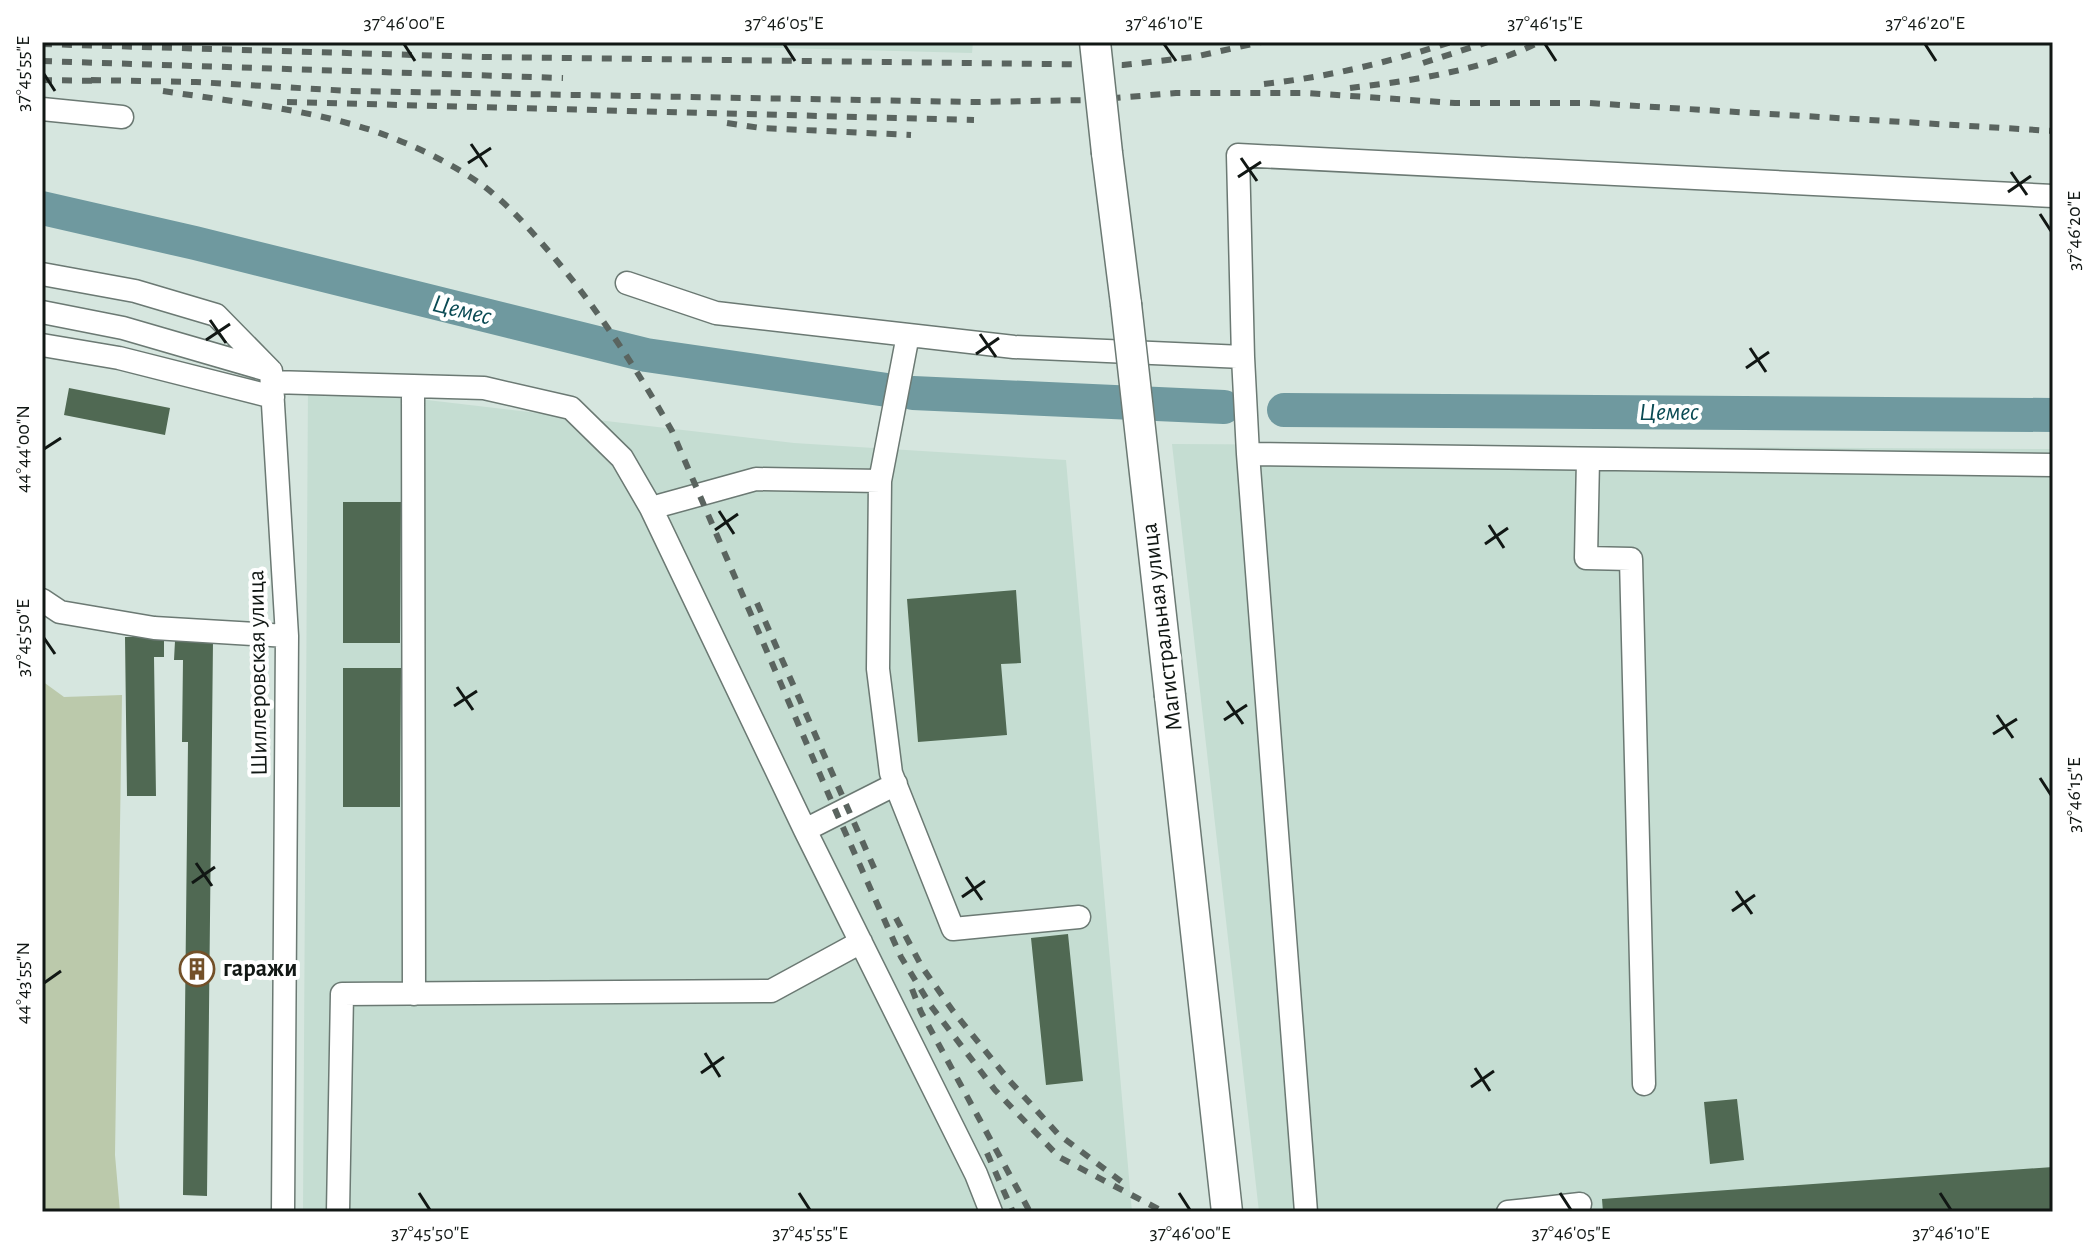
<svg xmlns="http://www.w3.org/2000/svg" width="2095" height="1254" font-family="'Alegreya Sans',sans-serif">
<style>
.built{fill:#c5ddd2}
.green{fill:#bbc9ab}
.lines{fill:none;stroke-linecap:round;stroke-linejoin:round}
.river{stroke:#6f999f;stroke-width:34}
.building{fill:#506953}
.minor-casing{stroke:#6b7973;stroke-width:25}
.highway-casing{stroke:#6b7973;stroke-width:33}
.minor{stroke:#fff;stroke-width:22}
.highway{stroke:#fff;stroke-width:30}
.rail{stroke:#5a645f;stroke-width:6;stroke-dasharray:10 10;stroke-linecap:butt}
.highway-bridge-casing{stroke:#6b7973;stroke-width:33;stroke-linecap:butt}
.highway-bridge{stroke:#fff;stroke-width:30}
.ticks{fill:none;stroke:#111714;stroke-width:3}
.labels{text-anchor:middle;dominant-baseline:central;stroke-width:8;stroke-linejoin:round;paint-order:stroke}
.street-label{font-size:24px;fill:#111714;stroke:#fff}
.poi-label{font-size:24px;font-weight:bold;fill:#111714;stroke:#fff;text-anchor:start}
.water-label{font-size:26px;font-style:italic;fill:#0b4b54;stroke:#fff}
.neatline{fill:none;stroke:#111714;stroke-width:3}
.ticks-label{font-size:20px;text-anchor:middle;fill:#111714}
</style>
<rect width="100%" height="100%" fill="#d6e6df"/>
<path class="built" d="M558,42H973L972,53Z
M308,386L794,443L1066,460L1132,1212H303Z
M1172,444L2053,449V1212H1259Z"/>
<path class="green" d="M42,681L64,697L122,695L115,1155L120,1212H42Z"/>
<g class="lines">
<path class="river" d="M42,208L195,243L646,355L887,390
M913,393L1224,407
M1284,410L2053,415"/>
</g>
<path class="building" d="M69,388L170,408L165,435L64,415Z
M343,502H401L400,643H343Z
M1016,590L1021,663L1001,664L1007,735L918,742L907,599Z
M125,637H164V657H154L156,796H127Z
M175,641H213L207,1196L183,1195L188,742H182L183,660H174Z
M343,668H401L400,807H343Z
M1068,934L1083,1081L1046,1085L1031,938Z
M1737,1099L1744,1160L1710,1164L1704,1102Z
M2053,1167V1212H1603L1602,1199Z"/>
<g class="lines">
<g class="minor-casing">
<path id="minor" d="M42,109L122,117
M42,274L135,291L216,315L270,370
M627,283L716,313L1014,347L1243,357L1238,155L2053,196
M42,312L123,328L271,371L287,636L283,1212
M908,335L880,481L878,669L891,773L953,929L1079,917
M42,345L119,358L273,397
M1243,357L1248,454L1306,1212
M272,382L484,388L571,408L622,458L651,508L805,830L976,1174L991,1212
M413,386L414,994
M1248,454L2053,465
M1588,459L1586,558L1631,559L1644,1084
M651,508L756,479L880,481
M42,600L60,612L154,628L287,636
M805,830L896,784
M338,1212L342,994L771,991L861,942
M1508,1212L1580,1204"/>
</g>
<g class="highway-casing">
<path id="highway" d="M1107,153L1126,304
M1170,696L1227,1212"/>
</g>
<use href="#minor" class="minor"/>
<use href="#highway" class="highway"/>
<path class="rail" d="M42,44L483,57L1123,65L1194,57L1261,42
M42,61L563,78
M1423,63L1488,42
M42,80L100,81
M91,80L196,82L350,91L975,102L1091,100L1176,93H1307L1455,103H1588L2053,131
M1264,84C1328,77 1390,62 1451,42
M1350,88C1410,81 1486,70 1539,42
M163,91C235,102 309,109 377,132C414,145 453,164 485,187C512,208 535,235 557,261C601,314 638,371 672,431L837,814L901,957L931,1006L995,1090L1059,1157L1164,1212
M287,102L974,120
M727,123L761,128L911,135
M757,603L875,870
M896,918L922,967L953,1011L1008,1079L1058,1134L1126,1185
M912,989L921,1012L1030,1212
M987,1153L1013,1212"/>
<g class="highway-bridge-casing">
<path id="highway-bridge" d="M1095,42L1107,153
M1126,304L1170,696"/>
</g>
<use href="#highway-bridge" class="highway-bridge"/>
</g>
<path class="ticks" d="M404,44L415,61M784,44L795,61M1164,44L1176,61M1545,44L1556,61M1925,44L1936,61M44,74L55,91M471,144L487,167M1241,158L1257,181M468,163L491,148M2011,172L2027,195M1238,177L1261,162M2008,192L2031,176M2040,214L2051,231M210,320L226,343M980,334L996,357M206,340L230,324M1750,348L1766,372M976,354L999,338M1746,368L1769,352M44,449L61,438M719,511L734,534M1489,525L1504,548M715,530L738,514M1485,544L1508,528M44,638L55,654M457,687L473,710M1227,701L1243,724M454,706L477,691M1997,715L2013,738M1224,720L1247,705M1993,734L2017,719M2040,778L2051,795M196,863L212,886M966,877L982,900M192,883L215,867M1736,891L1752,914M962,897L985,881M1732,911L1755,895M44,983L61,971M705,1053L720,1077M1475,1068L1490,1091M701,1073L724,1057M1471,1087L1494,1071M419,1193L430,1210M799,1193L810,1210M1179,1193L1190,1210M1560,1193L1571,1210M1940,1193L1951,1210"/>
<defs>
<g id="building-ring" transform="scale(1.8)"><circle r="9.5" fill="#fff" stroke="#735029" stroke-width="1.5"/><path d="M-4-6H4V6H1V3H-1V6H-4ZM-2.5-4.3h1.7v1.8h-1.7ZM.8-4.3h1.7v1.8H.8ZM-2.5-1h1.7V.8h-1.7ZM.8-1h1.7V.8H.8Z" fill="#735029"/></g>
</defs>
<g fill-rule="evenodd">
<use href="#building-ring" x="197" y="969"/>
</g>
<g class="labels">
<g class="street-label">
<text transform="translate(1162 627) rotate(-97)">Магистральная улица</text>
<text transform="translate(258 673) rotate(-91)">Шиллеровская улица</text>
</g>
<g class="poi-label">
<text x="223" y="969">гаражи</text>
</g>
<g class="water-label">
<text transform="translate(462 310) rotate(14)">Цемес</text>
<text x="1669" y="412">Цемес</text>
</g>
</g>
<rect width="2095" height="1254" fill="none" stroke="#ffffff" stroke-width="88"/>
<rect x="44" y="44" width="2007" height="1166" class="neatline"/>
<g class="ticks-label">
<text x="404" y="29">37°46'00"E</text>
<text x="784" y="29">37°46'05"E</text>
<text x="1164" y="29">37°46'10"E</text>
<text x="1545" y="29">37°46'15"E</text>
<text x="1925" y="29">37°46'20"E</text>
<text transform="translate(22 74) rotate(-90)" y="7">37°45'55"E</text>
<text transform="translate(2073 231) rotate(-90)" y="7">37°46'20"E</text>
<text transform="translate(22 449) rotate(-90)" y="7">44°44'00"N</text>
<text transform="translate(22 638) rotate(-90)" y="7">37°45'50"E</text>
<text transform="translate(2073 795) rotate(-90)" y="7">37°46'15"E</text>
<text transform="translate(22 983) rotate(-90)" y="7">44°43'55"N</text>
<text x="430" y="1239">37°45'50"E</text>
<text x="810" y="1239">37°45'55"E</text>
<text x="1190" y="1239">37°46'00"E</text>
<text x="1571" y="1239">37°46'05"E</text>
<text x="1951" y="1239">37°46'10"E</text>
</g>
</svg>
